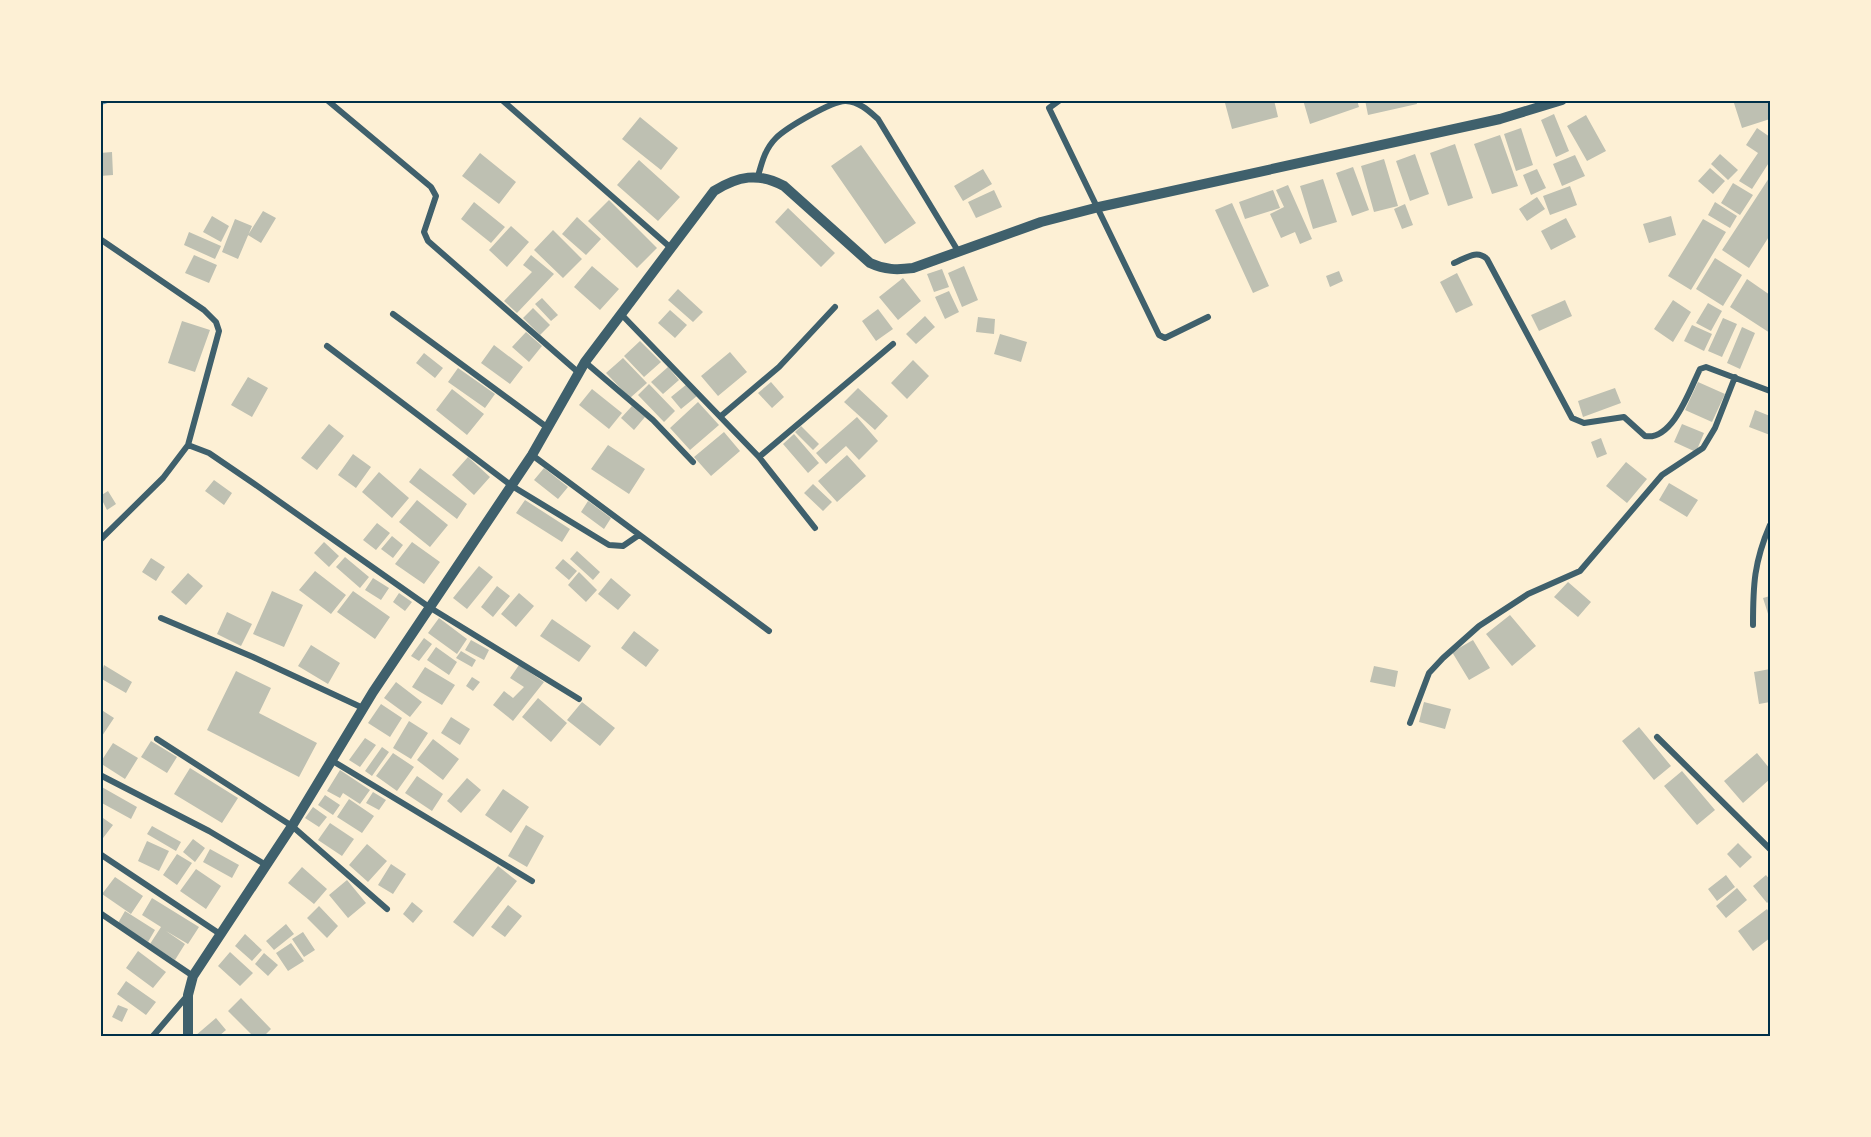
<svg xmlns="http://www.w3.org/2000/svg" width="1871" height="1137" font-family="'Public Sans',sans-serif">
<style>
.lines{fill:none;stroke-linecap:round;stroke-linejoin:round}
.stream{stroke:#669bbc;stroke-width:5}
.building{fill:#bec0b2}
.minor{stroke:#3f606c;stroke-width:6}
.tertiary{stroke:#3f606c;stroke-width:10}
.neatline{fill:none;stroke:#003049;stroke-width:2}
</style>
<rect width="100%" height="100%" fill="#fdf0d5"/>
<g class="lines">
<path class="stream" d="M100,103L109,100"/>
</g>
<path class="building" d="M1233,100H1274L1278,117L1232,129L1225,103Z
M1303,100H1357L1359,107L1310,124Z
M1365,100H1416L1417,104L1368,115Z
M1733,100H1770V119L1742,128Z
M1554,114L1569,151L1556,157L1541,120Z
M1586,115L1606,151L1587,161L1567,126Z
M640,117L678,148L661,170L622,139Z
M1521,128L1533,165L1516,171L1504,134Z
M1757,128L1770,137V161L1752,189L1739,181L1758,153L1746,145Z
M1500,135L1518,186L1492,194L1474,144Z
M1455,144L1473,198L1448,206L1430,153Z
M861,145L916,223L885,244L831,166Z
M112,152L113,175L100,176V153Z
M480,153L516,182L499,204L462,176Z
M1415,154L1429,194L1410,201L1396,161Z
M1720,154L1738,170L1728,180L1711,164Z
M1575,155L1585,176L1562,186L1553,164Z
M1384,159L1398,206L1374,212L1361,166Z
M639,160L680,197L658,221L617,185Z
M1353,167L1369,210L1352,216L1336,173Z
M1710,168L1725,181L1713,194L1698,181Z
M983,169L992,184L963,201L954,186Z
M1537,169L1546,188L1531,195L1523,175Z
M1769,178L1770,235L1749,268L1722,250Z
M1323,179L1337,222L1313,229L1300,186Z
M1733,183L1753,195L1740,215L1721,203Z
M1288,185L1312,239L1300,244L1295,232L1281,238L1270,214L1284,207L1276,190Z
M1570,186L1577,205L1550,215L1543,196Z
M994,190L1002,207L976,218L968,202Z
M1273,190L1280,208L1245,219L1239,202Z
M1537,197L1545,209L1527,221L1519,209Z
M609,200L657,248L637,268L588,221Z
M474,202L505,227L491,243L461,219Z
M1715,202L1737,216L1730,228L1708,215Z
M1232,203L1269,286L1253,293L1215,210Z
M1405,204L1413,225L1402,229L1394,209Z
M788,208L835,253L821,267L775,222Z
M263,211L276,218L261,243L248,235Z
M212,216L229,226L221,242L203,232Z
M1671,216L1676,235L1649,243L1643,224Z
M577,217L601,239L586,255L562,234Z
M1566,218L1576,237L1551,250L1541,231Z
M235,219L252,226L238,259L222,252Z
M1703,219L1726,232L1691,290L1668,276Z
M511,226L529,242L507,267L489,250Z
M553,230L582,259L563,278L534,250Z
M189,232L221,246L215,259L184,245Z
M194,255L217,265L209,283L185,273Z
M531,255L554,274L517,313L504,301L532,272L523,265Z
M1715,258L1742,275L1723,306L1696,289Z
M592,266L619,289L600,310L574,287Z
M964,266L978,300L962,307L948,273Z
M942,269L949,287L934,292L927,274Z
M1339,271L1343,281L1330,287L1326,276Z
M1457,273L1473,305L1456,313L1440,282Z
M903,278L921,301L898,320L879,297Z
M1747,279L1770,295V333L1730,307Z
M678,289L703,312L693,322L668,300Z
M949,291L959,312L945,319L935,297Z
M542,298L558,315L551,321L535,304Z
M1565,300L1572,316L1539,331L1531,315Z
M1673,300L1691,312L1673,342L1654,329Z
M1708,303L1722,311L1711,331L1696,323Z
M533,308L550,325L540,335L523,318Z
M878,309L893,329L876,341L862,321Z
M670,310L687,325L675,338L658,323Z
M925,316L935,327L916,344L906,334Z
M978,317L995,319L994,334L976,332Z
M1723,318L1737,324L1722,357L1708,351Z
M182,321L210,330L195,372L168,363Z
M1692,325L1712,334L1704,351L1684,341Z
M1742,327L1755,333L1740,369L1727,363Z
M526,332L542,346L529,362L512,347Z
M1000,334L1027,342L1021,362L994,354Z
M640,341L661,362L644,377L624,356Z
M494,345L523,367L510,384L481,363Z
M730,352L747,372L718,396L701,376Z
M424,353L443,368L435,378L416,363Z
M623,358L647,383L630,398L606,373Z
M913,360L929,376L907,399L891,383Z
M668,367L679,380L663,394L651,382Z
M458,368L495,394L485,408L448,382Z
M248,377L268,388L252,417L231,405Z
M771,382L784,397L772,408L758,393Z
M1698,382L1725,394L1712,422L1685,410Z
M649,384L675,411L664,422L638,395Z
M687,384L697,396L681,409L671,397Z
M858,388L888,416L875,430L844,402Z
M1615,388L1621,403L1583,417L1578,401Z
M452,389L484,414L467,435L436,410Z
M592,389L622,413L609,429L579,405Z
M698,402L719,425L690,450L670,428Z
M632,406L645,417L634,430L621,418Z
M1755,410L1770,416V435L1749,427Z
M857,417L878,441L859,460L846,446L826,464L816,453Z
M329,424L344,436L317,470L301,458Z
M1682,424L1704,433L1696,452L1674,442Z
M801,426L819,444L813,450L795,432Z
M724,432L740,451L711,476L694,457Z
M794,434L819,463L808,473L783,444Z
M1601,438L1607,454L1597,458L1591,442Z
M608,445L645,469L629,494L591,469Z
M353,454L371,467L356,488L338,475Z
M847,455L866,476L837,502L818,481Z
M468,457L490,477L474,495L452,475Z
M1626,462L1647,479L1627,503L1606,486Z
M420,468L467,504L457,519L409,482Z
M544,468L568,487L558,499L534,480Z
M379,472L409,498L392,518L362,492Z
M214,480L232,493L224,505L205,491Z
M1669,483L1698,500L1687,517L1659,500Z
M813,484L832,502L823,511L804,493Z
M108,491L116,504L107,510L100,496Z
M417,500L448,525L430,547L399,522Z
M525,500L570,529L562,542L516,513Z
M588,501L611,518L604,529L581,512Z
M377,523L390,533L376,550L363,540Z
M392,536L403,545L393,558L381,549Z
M324,542L339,556L329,567L314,553Z
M412,542L440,562L424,584L395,564Z
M577,551L600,572L593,580L570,559Z
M345,557L369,577L360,588L336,567Z
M151,558L165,567L156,581L142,572Z
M563,559L577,571L569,580L555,568Z
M479,566L493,577L467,609L453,598Z
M315,571L346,595L331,614L299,590Z
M579,572L597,590L586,602L568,585Z
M188,573L203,586L186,605L171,592Z
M373,578L389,588L381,600L365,590Z
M611,578L631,595L618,610L598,594Z
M1568,582L1591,602L1578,617L1554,597Z
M497,586L510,596L493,617L481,607Z
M272,591L303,605L284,647L253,634Z
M353,591L390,617L375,639L337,612Z
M399,593L412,602L405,611L393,602Z
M519,593L534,606L516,627L501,614Z
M1770,596V617H1769L1763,598Z
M227,612L252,624L241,646L217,634Z
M1510,615L1536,646L1512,666L1486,634Z
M439,618L467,639L457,654L428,633Z
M552,619L591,646L579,662L540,636Z
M634,631L659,650L646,667L621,648Z
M424,638L432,644L419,661L411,656Z
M471,640L489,650L484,660L465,650Z
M1473,640L1490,668L1469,680L1452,652Z
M311,645L340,663L328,684L298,666Z
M436,647L457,662L449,675L427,660Z
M461,651L476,660L472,667L456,658Z
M104,665L132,682L126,693L100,678Z
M519,665L544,682L513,721L493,705L504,691L513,698L524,687L510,678Z
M1374,666L1398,671L1395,687L1370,682Z
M425,667L455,685L442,705L412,687Z
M1770,669V702L1759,704L1754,672Z
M236,671L271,688L259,713L317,743L299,777L207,730Z
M472,677L480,682L473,691L466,686Z
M396,682L422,702L410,717L384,698Z
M538,698L567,723L551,742L522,717Z
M582,702L615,728L600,746L567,720Z
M1424,702L1451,709L1445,729L1419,722Z
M381,704L402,718L390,737L368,723Z
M100,709L114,718L100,739Z
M451,717L470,729L460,745L441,733Z
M409,721L428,733L411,759L393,748Z
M1639,727L1671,766L1654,780L1622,741Z
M365,738L376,745L360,767L349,760Z
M433,739L459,759L443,780L417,760Z
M151,741L177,757L167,773L141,757Z
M113,743L138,758L125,779L100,763Z
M382,747L389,752L372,776L365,771Z
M393,753L414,767L397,791L376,776Z
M1757,753L1770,769V779L1743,803L1724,781Z
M190,768L238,798L222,823L174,794Z
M340,770L370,790L360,804L343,793L340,798L327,791Z
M1682,771L1715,810L1697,825L1664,786Z
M417,776L443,794L432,811L405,793Z
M467,778L481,790L461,813L447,801Z
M100,786L137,807L131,819L100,802Z
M503,789L529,807L511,833L485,815Z
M373,792L386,800L379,810L366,803Z
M325,795L340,805L333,815L318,805Z
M349,799L374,816L362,833L337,817Z
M313,807L327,817L319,827L305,818Z
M103,818L113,825L100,842V823Z
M330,823L354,839L342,856L318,840Z
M526,825L544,836L527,867L508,856Z
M152,826L181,842L176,851L147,834Z
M193,839L205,848L195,862L183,852Z
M147,841L169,851L159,871L138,861Z
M1738,843L1752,857L1740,868L1727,854Z
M367,844L387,861L368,882L349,865Z
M210,849L239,865L232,878L203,862Z
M177,854L192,863L177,885L163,875Z
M391,864L406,874L393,894L378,885Z
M498,866L517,881L473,937L453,922Z
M302,867L327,889L314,904L288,883Z
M196,869L221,886L206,909L180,891Z
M1726,875L1735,887L1717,901L1708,889Z
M1766,875L1770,880V900L1767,903L1753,886Z
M115,877L143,896L131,914L102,894Z
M347,880L366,903L348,918L329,895Z
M1737,888L1747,900L1726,918L1716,906Z
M152,898L199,927L188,944L166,931L185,944L175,960L150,944L161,927L142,915Z
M412,902L423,911L413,923L403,914Z
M508,905L522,916L505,937L491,927Z
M319,906L338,926L327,938L307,918Z
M1767,909L1770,914V938L1753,951L1738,931Z
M125,911L155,930L148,942L118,923Z
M286,924L294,934L274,950L266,941Z
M303,932L315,950L304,957L292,939Z
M245,934L262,950L252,961L235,946Z
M291,943L304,961L288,971L276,953Z
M138,951L166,972L153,988L126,968Z
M230,952L253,973L240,986L218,966Z
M264,953L278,965L268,976L255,964Z
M126,981L156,1002L146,1015L117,994Z
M241,998L271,1029L264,1036H253L228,1011Z
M118,1005L128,1009L122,1022L112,1017Z
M216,1018L226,1030L219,1036H195Z"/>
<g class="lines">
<path class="minor" d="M327,100L431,187L436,196L424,232L428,241L579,373
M502,100L671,248
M1060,100L1049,108L1159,335L1165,338L1208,317
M758,176C762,162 765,149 776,138C786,128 833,100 846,101C860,102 869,111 878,119L958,251
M100,239L204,310L216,322L219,331L188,445L163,478L100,540
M1454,263C1466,258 1477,249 1487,259L1572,418L1584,423L1624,417L1645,436C1673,441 1690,389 1700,369L1706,367L1770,391
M393,314L548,428
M621,314L759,457L815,528
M327,346L512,486L609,545L623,546L639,535
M585,362L653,420L693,462
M721,416L779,367L835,307
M188,445L209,453L253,483L429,607L579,699
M532,455L769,631
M759,457L893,344
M161,618L253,657L363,708
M1753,625C1753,585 1754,562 1770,525
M1410,723L1429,673L1443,658L1479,626L1528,594L1580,571L1662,475L1703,448L1715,428L1735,377
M1657,737L1770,849
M157,739L292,826L387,909
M331,760L532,881
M100,775L209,831L266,865
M100,854L220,934
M100,913L193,976
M153,1036L187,996"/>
<path class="tertiary" d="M188,1036V995L193,976L292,826L373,692L532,455L585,362L714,191C738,176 758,172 784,186L870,263C885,270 897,270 913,268L1041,222L1099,207L1500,119L1562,100"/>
</g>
<rect width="1871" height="1137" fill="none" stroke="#fdf0d5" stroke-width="204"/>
<rect x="102" y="102" width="1667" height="933" class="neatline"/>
</svg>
